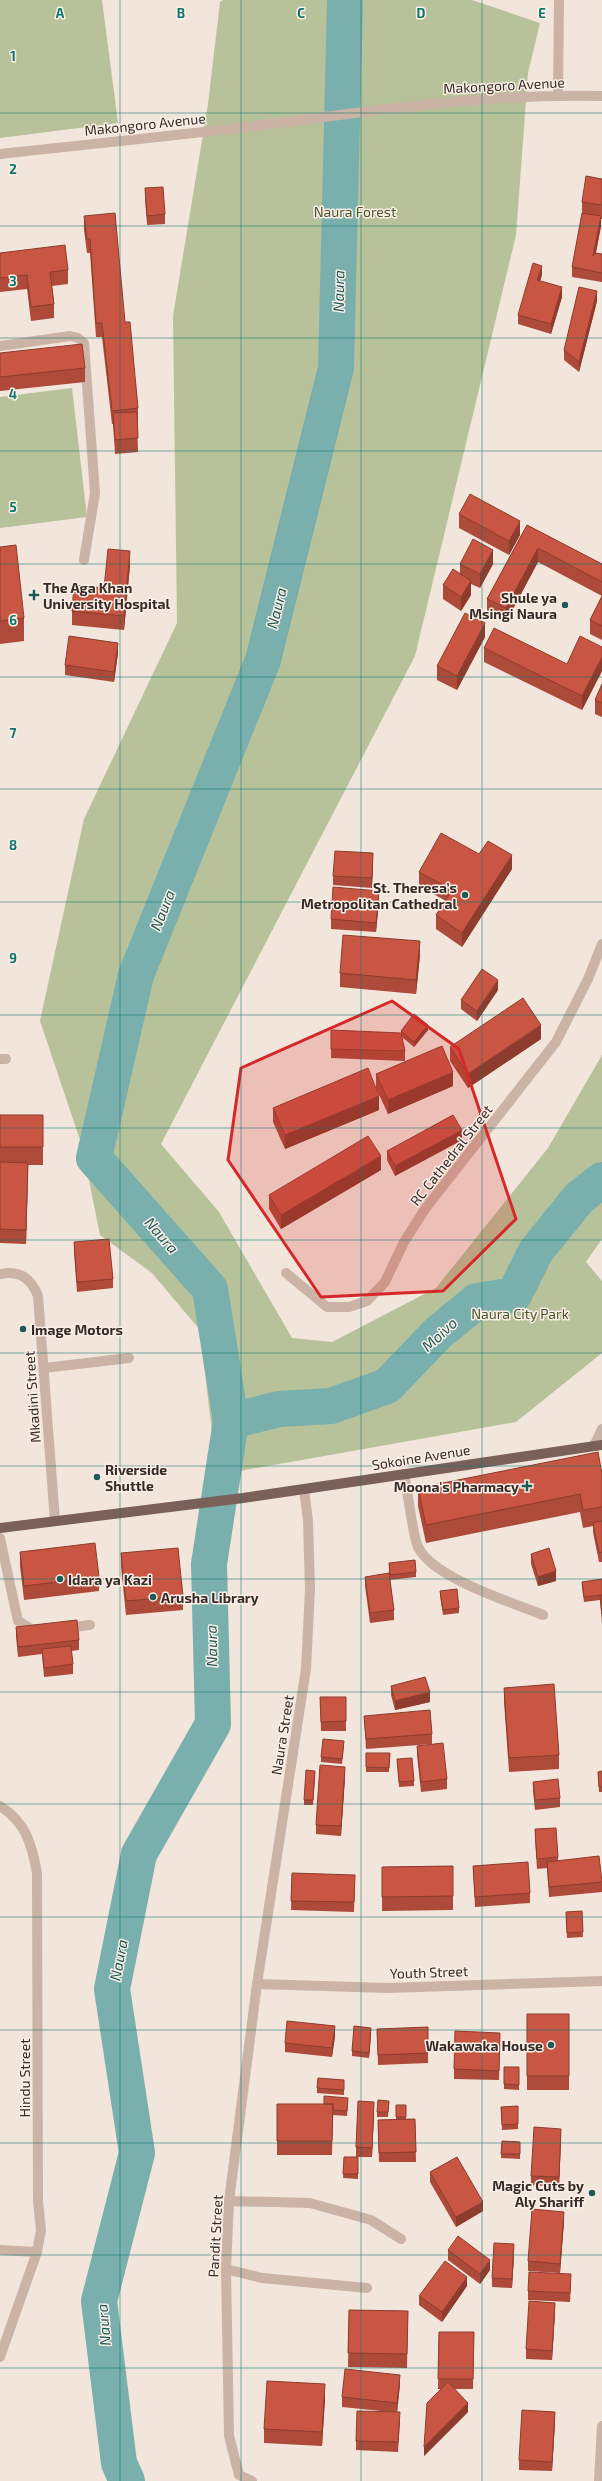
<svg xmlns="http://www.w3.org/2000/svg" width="602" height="2481" font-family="'Exo 2',sans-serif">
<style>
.green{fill:#b8c29a}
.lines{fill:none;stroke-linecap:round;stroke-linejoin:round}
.river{stroke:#79b0ad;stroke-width:36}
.service{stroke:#cbb3a6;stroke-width:10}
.minor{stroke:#cbb3a6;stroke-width:10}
.primary{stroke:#796058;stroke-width:10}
.wall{fill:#ad4a39}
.shaded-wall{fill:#8d3c2e}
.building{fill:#c95642;stroke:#8d3c2e}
.marked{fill:#d62828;fill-opacity:0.2;stroke:#d62828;stroke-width:3;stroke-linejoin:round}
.grid{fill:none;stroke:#0f766e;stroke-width:1;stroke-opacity:0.55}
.poi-dot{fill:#1c5957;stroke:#faefe7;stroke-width:1.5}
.labels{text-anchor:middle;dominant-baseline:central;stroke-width:3;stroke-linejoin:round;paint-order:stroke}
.street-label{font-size:14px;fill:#372b27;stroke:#faefe7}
.park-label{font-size:14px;fill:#4a552a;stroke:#faefe7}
.poi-label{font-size:14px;font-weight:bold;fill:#372b27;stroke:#faefe7;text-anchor:start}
.water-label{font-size:15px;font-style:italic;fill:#1c5957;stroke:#faefe7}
.grid-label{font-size:13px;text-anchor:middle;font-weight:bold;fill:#0f766e;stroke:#faefe7;stroke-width:3;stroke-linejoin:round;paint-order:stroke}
</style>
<rect width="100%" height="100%" fill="#f2e5db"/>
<path class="green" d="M0,0H102L118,123L0,138Z
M223,0H472L540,23L528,73L516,235L415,656L161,1144L219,1212L292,1338L332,1342L436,1288L548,1148L602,1055V1239L586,1262L602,1281V1353L516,1422L217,1475L200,1330L152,1273L100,1235L82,1146L40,1021L84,819L177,623L173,316L208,104L220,2Z
M72,388L87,517L0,528V397Z"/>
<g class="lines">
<path class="river" d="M231,1421L279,1409L331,1406L387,1386L438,1333L477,1301L514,1295L536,1251L579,1198L602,1180
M127,2481L119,2463L99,2301L137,2153L112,1989L139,1854L213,1724L209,1564L231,1421L210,1289L94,1158L136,975L263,660L336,368L345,0"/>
<path class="service" d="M0,346L70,336L78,338L84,343L95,493L84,560
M44,1368L129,1358
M594,1446L602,1429
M404,1474C408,1491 412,1533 418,1547C433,1578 511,1602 543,1615
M0,1538L18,1621L33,1630H37
M65,1628L90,1625"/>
<path class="minor" d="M558,95L559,0
M0,154C98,143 196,134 293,121C396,108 499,93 602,96
M0,1059H6
M286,1273L327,1307H349L367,1301L385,1282L404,1242L425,1209L556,1042L588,979L602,944
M0,1274C19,1270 31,1278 38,1296L55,1521
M0,1806C26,1822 32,1845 37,1873L38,2201L41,2230L37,2252L0,2357
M257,1984L388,1988L602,1981
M229,2201L310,2203L371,2220L401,2239
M0,2250L37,2252
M226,2269L262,2278L367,2288
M252,2481L239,2475L229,2436L226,2269L229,2201L257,1984L306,1669L310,1589L308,1521L304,1489
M599,2481L602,2426"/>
<path class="primary" d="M0,1528L243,1498L602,1445"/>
</g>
<path class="wall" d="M602,179V219H601V226L596,253L602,254V282L572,277V267L582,216V202Z
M145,188L165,214V224L147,225L145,198Z
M84,216L125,322L138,408V421L137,422L138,452L115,454L113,424H112L102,337H96L90,253H87L84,230Z
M0,253L68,270V284L52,286L54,304V318L31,321L27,289L0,292Z
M542,275L540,281L562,297L551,334L518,324V315Z
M597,301L579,372L564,360V350Z
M0,353L85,368V382L0,391Z
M459,514L520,535L509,555L459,528Z
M527,525L602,564V596L538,562L506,622L487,613V599Z
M0,547L24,618V641L0,644Z
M460,564H493L480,588L471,584V595L461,611L443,599V585L460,573Z
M130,565L124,630L72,625V611L104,588Z
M602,596V640L590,634V620Z
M485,637L457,690L437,680V666Z
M602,647V671L582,710L484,662V648L567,664Z
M118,653L114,682L65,675V665Z
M602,684V717L595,714V700Z
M479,854L512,869L462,947L436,929V915L446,901L419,886V872Z
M373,863L372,888L333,885V876Z
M379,900L376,932L331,929V919Z
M420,955L416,994L340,987V973Z
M498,990L477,1021L461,1009V1000Z
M428,1030L414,1047L402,1037L405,1051V1061L331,1058V1049L401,1033V1031Z
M541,1039L468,1088L450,1061V1047Z
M376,1074L453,1086L388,1114L376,1088Z
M273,1108L379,1110L285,1149L273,1122Z
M0,1115H43V1165H28L26,1244L0,1243Z
M462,1140L395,1176L387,1160V1151Z
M381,1170L281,1229L269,1209V1195Z
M74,1242L113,1279V1288L77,1292L74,1252Z
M602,1474V1562H599L593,1532V1526L583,1528L580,1512L426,1543L418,1506V1488Z
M20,1552L99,1577V1591L24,1600L20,1566Z
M121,1553L183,1596V1610L126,1615L121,1567Z
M531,1554L556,1581L538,1586L531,1564Z
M389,1563L416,1572V1577L390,1580L394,1610V1620L370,1623L365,1586V1577L389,1576Z
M602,1579V1624L600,1600L584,1602L582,1587V1582Z
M440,1591L459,1608V1613L443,1615L440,1596Z
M16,1627L79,1640V1650L71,1651L73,1664V1674L44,1677L42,1654L18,1657L16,1636Z
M391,1686L430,1702L395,1710L391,1695Z
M504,1688L559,1755V1769L509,1772L504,1702Z
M320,1697H346V1731H321Z
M364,1716L432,1734V1744L366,1749Z
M344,1746L342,1764L321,1762V1757Z
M417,1746L447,1779V1789L421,1792L417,1755Z
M366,1753H390L389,1772H366Z
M397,1759L414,1781V1786L399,1787Z
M602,1771V1792H599L598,1772Z
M315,1776L313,1805H304V1800Z
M345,1777L341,1836L316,1834V1825Z
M533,1782L560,1798V1807L535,1810L533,1791Z
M535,1829L558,1857V1861L602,1882V1892L549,1897L547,1868L537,1869L535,1839Z
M453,1866V1910L382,1911V1867Z
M473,1866L530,1893V1903L475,1907Z
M292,1873L355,1884L354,1912L291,1910Z
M582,1911L583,1937L567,1938L566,1912Z
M527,2014H569V2090H527Z
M377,2029L428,2053V2063L378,2065Z
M371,2033L369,2058L352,2056V2051Z
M335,2036L332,2057L285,2052V2043Z
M500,2043L499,2080L454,2079V2069Z
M504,2067H519V2090L504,2089Z
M344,2085V2095L317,2093V2088Z
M389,2101L388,2117H377V2112Z
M348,2103L347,2116L333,2115L332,2155H277V2104H324Z
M396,2105H406V2119H415L416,2162H379L378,2120L396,2119Z
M518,2106V2129L502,2130L501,2107Z
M374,2112L372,2157H356V2147Z
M561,2138L559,2187L531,2185V2176Z
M502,2141L520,2142V2159L501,2158Z
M344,2157H358V2179L343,2178Z
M430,2172L483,2211L456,2227L430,2182Z
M564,2221L560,2273L528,2271V2261Z
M448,2250L490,2270L480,2284L448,2260Z
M514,2254L512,2288L492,2287V2278Z
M571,2284L570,2302L528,2300V2291Z
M467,2286L442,2322L419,2305V2296Z
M349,2310L408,2311L407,2368L348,2367Z
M555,2312L552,2360L526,2359V2349Z
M439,2332H474L473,2389H454L468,2412L424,2456L441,2389H438Z
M400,2384L397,2412L400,2422L398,2452L356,2450V2441L391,2412L342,2407V2397Z
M325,2398L322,2446L264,2443V2429Z
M555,2421L552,2471L519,2470V2460Z"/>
<path class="shaded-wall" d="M601,216V226L593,266V256Z
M542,266V275L537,290V280Z
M562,287V297L551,334V324Z
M597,291V301L579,372V362Z
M520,521V535L509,555V541Z
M538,548V562L506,622V608Z
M493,550V564L480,588V574Z
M130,551V565L124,630V616Z
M471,581V595L461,611V597Z
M485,623V637L457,690V676Z
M118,643V653L114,682V672Z
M602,657V671L582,710V696Z
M373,853V863L372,888V878Z
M512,855V869L462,947V933Z
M379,891V900L376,932V923Z
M420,941V955L416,994V980Z
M498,980V990L477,1021V1011Z
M428,1025V1030L414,1047V1042Z
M541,1025V1039L468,1088V1074Z
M453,1072V1086L388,1114V1100Z
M379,1096V1110L285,1149V1135Z
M462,1130V1140L395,1176V1166Z
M381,1156V1170L281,1229V1215Z
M28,1163V1177L26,1244V1230Z
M556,1571V1581L538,1586V1577Z
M430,1692V1702L395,1710V1701Z
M345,1767V1777L341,1836V1826Z
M335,2026V2036L332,2057V2048Z
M371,2028V2033L369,2058V2053Z
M374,2102V2112L372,2157V2148Z
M561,2129V2138L559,2187V2177Z
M483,2202V2211L456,2227V2217Z
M564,2212V2221L560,2273V2264Z
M514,2244V2254L512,2288V2279Z
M490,2260V2270L480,2284V2274Z
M467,2277V2286L442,2322V2312Z
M555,2303V2312L552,2360V2351Z
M400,2375V2384L397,2413V2403Z
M325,2384V2398L322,2446V2432Z
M468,2403V2412L424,2456V2447Z
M555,2412V2421L552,2471V2462Z"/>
<path class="building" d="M586,176L602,179V205L582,202Z
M163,187L165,214L147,216L145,188Z
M115,213L125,322H130L138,408L112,411L102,323H96L90,239H87L84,216Z
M582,213L601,216L593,256L595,253L602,254V273L572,267Z
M65,245L68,270L50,272L54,304L31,307L27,275L0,278V253Z
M533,263L542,266L537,280L562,287L551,324L518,315Z
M579,287L597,291L579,362L564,350Z
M82,344L85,368L0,377V353Z
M137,412L138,438L115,440L113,413Z
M470,494L520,521L509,541L459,514Z
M527,525L602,564V582L538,548L506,608L487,599Z
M473,539L493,550L480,574L460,564Z
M16,545L24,618L0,621V547Z
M108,549L130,551L124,616L72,611L74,585L104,588Z
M453,569L471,581L461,597L443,585Z
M602,596V626L590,620Z
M465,613L485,623L457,676L437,666Z
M494,628L567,664L580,636L602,647V657L582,696L484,648Z
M69,636L118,643L114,672L65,665Z
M602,684V703L595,700Z
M441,833L479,854L488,841L512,855L462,933L436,915L452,890L419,872Z
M335,851L373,853L372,878L333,876Z
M333,887L379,891L376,923L331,919Z
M343,935L420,941L416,980L340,973Z
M482,969L498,980L477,1011L461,1000Z
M523,998L541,1025L468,1074L450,1047Z
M414,1014L428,1025L414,1042L401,1031Z
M331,1030L401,1033L405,1051L331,1049Z
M442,1046L453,1072L388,1100L376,1074Z
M368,1068L379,1096L285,1135L273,1108Z
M0,1115H43V1147H0Z
M453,1115L462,1130L395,1166L387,1151Z
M368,1136L381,1156L281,1215L269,1195Z
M0,1162L28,1163L26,1230L0,1229Z
M109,1239L113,1279L77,1282L74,1242Z
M598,1452L602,1474V1507L583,1510L580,1494L426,1525L418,1488Z
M602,1521V1552L599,1553L593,1523Z
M95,1543L99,1577L24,1586L20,1552Z
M178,1548L183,1596L126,1601L121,1553Z
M549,1548L556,1571L538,1577L531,1554Z
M415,1560L416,1572L390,1575L389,1563Z
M389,1573L394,1610L370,1613L365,1577Z
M602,1579V1595L584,1597L582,1582Z
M457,1589L459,1608L443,1610L440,1591Z
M600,1596H602V1614Z
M77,1620L79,1640L18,1647L16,1627Z
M71,1646L73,1664L44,1668L42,1649Z
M425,1677L430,1692L395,1701L391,1686Z
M554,1684L559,1755L509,1758L504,1688Z
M320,1697H346V1721L321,1722Z
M430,1710L432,1734L366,1739L364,1716Z
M323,1739L344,1741L342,1759L321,1757Z
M443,1743L447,1779L421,1782L417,1746Z
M366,1753H390L389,1768L366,1767Z
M412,1758L414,1781L399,1782L397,1759Z
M320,1765L345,1767L341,1826L316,1825Z
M306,1770L315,1771L313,1800H304Z
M602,1771V1787H599L598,1772Z
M558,1779L560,1798L535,1800L533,1782Z
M556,1828L558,1857L537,1859L535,1829Z
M599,1856L602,1882L549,1887L547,1862Z
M528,1862L530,1893L475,1897L473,1866Z
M453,1866V1896L382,1897V1867Z
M292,1873L355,1875L354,1902L291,1901Z
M582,1911L583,1932L567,1933L566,1912Z
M527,2014H569V2076H527Z
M287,2021L335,2026L332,2048L285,2043Z
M354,2026L371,2028L369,2053L352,2051Z
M428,2027V2053L378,2055L377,2029Z
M455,2031L500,2033L499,2071L454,2069Z
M504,2067H519V2085L504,2084Z
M318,2078L344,2080V2090L317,2088Z
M324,2096L348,2098L347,2111L333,2110V2104H324Z
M378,2100L389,2101L388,2112H377Z
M358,2101L374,2102L372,2148L356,2147Z
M277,2104H333L332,2141H277Z
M396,2105H406V2117H396Z
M518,2106V2124L502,2125L501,2107Z
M415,2119L416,2152L379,2153L378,2120Z
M534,2127L561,2129L559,2177L531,2176Z
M502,2141L520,2142V2154H501Z
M344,2157H358V2174H343Z
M457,2157L483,2202L456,2217L430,2172Z
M532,2209L564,2212L560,2264L528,2261Z
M458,2236L490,2260L480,2274L448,2250Z
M494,2243L514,2244L512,2279L492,2278Z
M445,2261L467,2277L442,2312L419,2296Z
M529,2272L571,2274L570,2293L528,2291Z
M529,2301L555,2303L552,2351L526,2349Z
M349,2310L408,2311L407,2354L348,2353Z
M439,2332H474L473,2379H438Z
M345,2369L400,2375L397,2403L342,2397Z
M267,2381L325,2384L322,2432L264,2429Z
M448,2382L468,2403L424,2447L427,2403Z
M522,2410L555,2412L552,2462L519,2460Z
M357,2411L400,2412L398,2442L356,2441Z"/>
<path class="marked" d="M392,1001L459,1049L516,1219L443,1291L321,1297L228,1160L241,1068Z"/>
<path class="grid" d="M120,0V2481M241,0V2481M361,0V2481M482,0V2481M0,113H602M0,226H602M0,338H602M0,451H602M0,564H602M0,677H602M0,789H602M0,902H602M0,1015H602M0,1128H602M0,1240H602M0,1353H602M0,1466H602M0,1579H602M0,1692H602M0,1804H602M0,1917H602M0,2030H602M0,2143H602M0,2255H602M0,2368H602"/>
<g class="poi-dot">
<path d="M32 589h4v4h4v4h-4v4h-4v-4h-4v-4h4z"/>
<circle cx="565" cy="605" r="4"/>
<circle cx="465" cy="895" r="4"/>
<circle cx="23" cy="1329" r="4"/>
<circle cx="97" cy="1477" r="4"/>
<path d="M525 1480h4v4h4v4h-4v4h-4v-4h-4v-4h4z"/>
<circle cx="60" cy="1579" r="4"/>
<circle cx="153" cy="1597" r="4"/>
<circle cx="551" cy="2045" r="4"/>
<circle cx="592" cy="2193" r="4"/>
</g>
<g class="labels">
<g class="street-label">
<text transform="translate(504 85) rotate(-3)">Makongoro Avenue</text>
<text transform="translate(145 124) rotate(-6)">Makongoro Avenue</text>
<text transform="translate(451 1155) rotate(-52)">RC Cathedral Street</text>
<text transform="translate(32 1397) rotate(-94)">Mkadini Street</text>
<text transform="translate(421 1457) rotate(-9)">Sokoine Avenue</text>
<text transform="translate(282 1735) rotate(-81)">Naura Street</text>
<text transform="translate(429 1972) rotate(-2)">Youth Street</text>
<text transform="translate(24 2078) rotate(-90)">Hindu Street</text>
<text transform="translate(215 2236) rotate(-87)">Pandit Street</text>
</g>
<g class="park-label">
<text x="355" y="211">Naura Forest</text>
<text x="520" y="1313">Naura City Park</text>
</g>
<g class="poi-label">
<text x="43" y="587">The Aga Khan<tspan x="43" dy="16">University Hospital</tspan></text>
<text x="557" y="597" text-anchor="end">Shule ya<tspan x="557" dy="16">Msingi Naura</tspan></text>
<text x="457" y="887" text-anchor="end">St. Theresa’s<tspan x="457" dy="16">Metropolitan Cathedral</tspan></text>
<text x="31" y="1329">Image Motors</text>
<text x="105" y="1469">Riverside<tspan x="105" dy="16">Shuttle</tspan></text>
<text x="519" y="1486" text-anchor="end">Moona's Pharmacy</text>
<text x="68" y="1579">Idara ya Kazi</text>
<text x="161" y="1597">Arusha Library</text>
<text x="543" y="2045" text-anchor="end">Wakawaka House</text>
<text x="584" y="2185" text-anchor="end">Magic Cuts by<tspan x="584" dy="16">Aly Shariff</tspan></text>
</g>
<g class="water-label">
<text transform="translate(338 291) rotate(-89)">Naura</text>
<text transform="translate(276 608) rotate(-76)">Naura</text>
<text transform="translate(162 910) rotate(-68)">Naura</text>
<text transform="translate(162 1235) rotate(49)">Naura</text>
<text transform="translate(439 1334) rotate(-43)">Moivo</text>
<text transform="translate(211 1646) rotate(-91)">Naura</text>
<text transform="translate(118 1960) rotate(-79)">Naura</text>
<text transform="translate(103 2325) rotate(-95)">Naura</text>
</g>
</g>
<g class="grid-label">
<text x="60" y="18">A</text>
<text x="181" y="18">B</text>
<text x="301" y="18">C</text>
<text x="421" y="18">D</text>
<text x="542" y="18">E</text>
<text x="13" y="61">1</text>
<text x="13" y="174">2</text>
<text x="13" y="286">3</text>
<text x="13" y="399">4</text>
<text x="13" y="512">5</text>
<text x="13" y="625">6</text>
<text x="13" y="738">7</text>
<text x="13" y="850">8</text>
<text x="13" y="963">9</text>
</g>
</svg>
